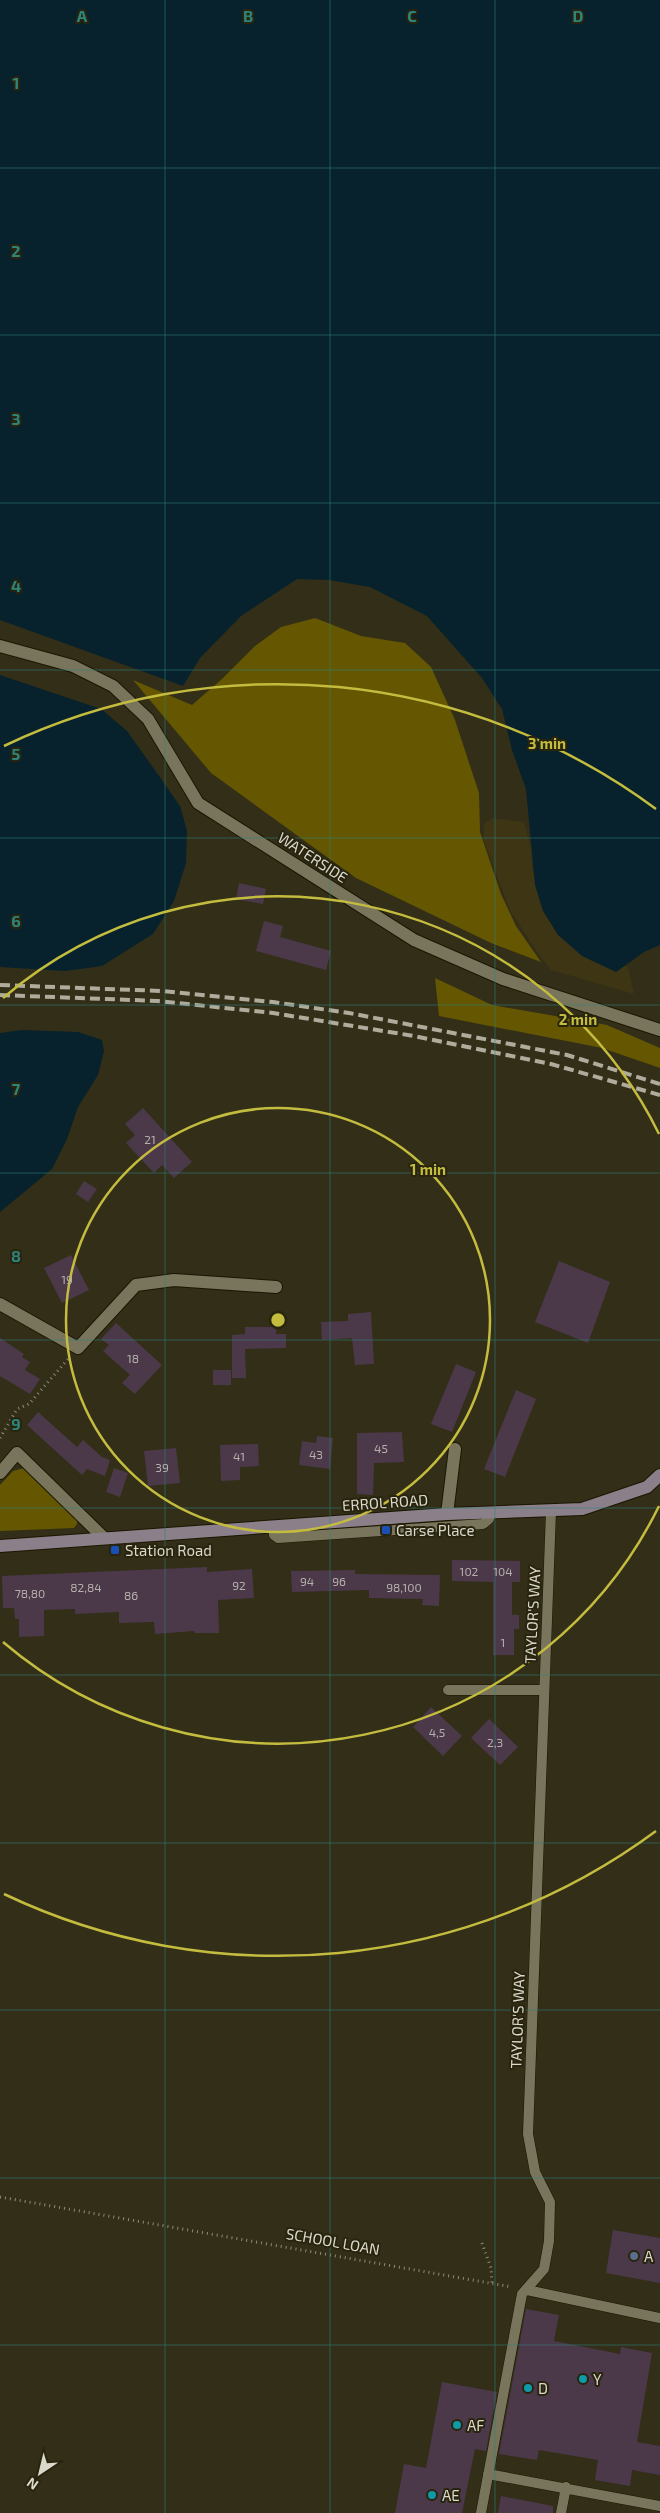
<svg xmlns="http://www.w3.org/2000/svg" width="660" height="2513" font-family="'Exo 2',sans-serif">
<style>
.forest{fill:#655701}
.sand{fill:#3d3514}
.water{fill:#07222c}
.building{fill:#4b394a}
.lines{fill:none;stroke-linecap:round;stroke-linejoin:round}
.lane-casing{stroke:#1a1602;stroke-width:11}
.street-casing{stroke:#1a1602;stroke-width:14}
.secondary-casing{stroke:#1a1602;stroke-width:14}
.path{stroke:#8e8b7a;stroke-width:3;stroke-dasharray:1 4;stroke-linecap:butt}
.lane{stroke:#79755c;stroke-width:10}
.street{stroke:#79755c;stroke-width:12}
.secondary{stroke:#8b8089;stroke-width:12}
.rail{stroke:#afac9d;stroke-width:4;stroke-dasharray:10 5;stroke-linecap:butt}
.grid{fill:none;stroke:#2d857c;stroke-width:1;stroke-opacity:0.55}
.ring{fill:none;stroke:#c4bc3e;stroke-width:2.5}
.transit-dot{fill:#1a4fb4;stroke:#28240e;stroke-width:2}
.service-dot{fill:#5c6f8a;stroke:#28240e;stroke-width:2}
.culture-dot{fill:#0f9aa8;stroke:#28240e;stroke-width:2}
.labels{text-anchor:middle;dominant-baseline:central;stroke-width:4;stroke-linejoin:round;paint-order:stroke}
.number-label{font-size:12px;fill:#b6b0ab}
.street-label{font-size:15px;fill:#dad8cb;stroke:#28240e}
.poi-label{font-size:15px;fill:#dad8cb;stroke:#28240e;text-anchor:start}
.grid-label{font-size:16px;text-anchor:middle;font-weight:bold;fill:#2d857c;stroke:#28240e;stroke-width:4;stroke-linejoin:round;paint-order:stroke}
.centre{fill:#c4bc3e;stroke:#28240e;stroke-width:2.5}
.ring-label{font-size:15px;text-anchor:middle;font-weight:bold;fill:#c4bc3e;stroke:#28240e;stroke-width:4;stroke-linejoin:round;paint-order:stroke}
</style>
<rect width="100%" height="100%" fill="#322e18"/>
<path class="forest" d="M315,618L361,636L405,643L431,667L455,720L479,793L480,832L501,894L516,926L541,962L491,943L356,878L211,773L133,680L192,705L223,678L255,646L281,627Z
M435,978L492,1005L607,1025L660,1048V1068L602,1048L439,1016Z
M24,1468L78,1517L77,1524L74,1528L0,1531V1485L13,1471Z"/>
<path class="sand" d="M493,818L524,822L531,848L532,868L539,893L619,962L628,967L634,994L551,970L537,952L510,910L484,841V824Z"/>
<path class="water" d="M0,0H660V945L644,952L616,972L582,956L558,935L543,911L535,885L526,789L512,750L502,709L482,678L427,616L370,587L329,580L297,579L241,616L200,658L183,686L0,620Z
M0,675L101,709L127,731L159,776L180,806L187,831L186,863L174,901L153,934L102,966L65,971L0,967Z
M22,1030L78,1032L102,1040L104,1051L98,1075L78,1107L67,1139L52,1169L0,1212V1033Z"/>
<path class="building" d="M239,883L266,889L263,904L236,899Z
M264,921L283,926L280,937L331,951L326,970L256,951Z
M143,1108L192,1162L174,1178L162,1165L154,1173L126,1143L135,1135L125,1124Z
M84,1181L97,1189L88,1202L76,1194Z
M71,1255L89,1290L62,1303L44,1268Z
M559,1261L610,1282L588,1343L535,1322Z
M371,1312L374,1364L355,1365L352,1338L322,1340L321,1322L348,1321V1314Z
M116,1323L162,1365L135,1394L122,1383L130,1375L103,1351L109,1345L101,1339Z
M245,1327H276V1334H286V1348L245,1349L246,1378H232V1335L245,1334Z
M0,1338L24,1354L22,1357L30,1362L25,1370L40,1379L30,1394L0,1376Z
M456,1364L476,1372L452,1432L431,1424Z
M213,1370H231V1385H213Z
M516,1390L536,1399L505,1477L484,1469Z
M38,1412L77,1447L83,1440L102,1457L110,1460L105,1476L87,1469L82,1475L27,1425Z
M402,1432L404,1462L374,1463L373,1495L357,1494V1433Z
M317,1436L333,1438L330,1469L299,1465L302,1441L316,1443Z
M258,1444L259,1466L240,1467V1480L221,1481L220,1445Z
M176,1448L180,1483L148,1486L144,1451Z
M114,1468L128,1473L120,1497L106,1492Z
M452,1560L520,1561V1582H512V1615H519V1629H514V1655H493V1582L452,1581Z
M207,1567V1572L252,1569L254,1598L218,1600L219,1633H195L194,1631L155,1634L154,1622L119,1623V1612L75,1614V1609L44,1610V1636L19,1637V1619H15L14,1608H3L2,1576Z
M355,1570V1574L440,1575L439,1606L422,1605L423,1599L369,1598V1590L292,1592L291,1571Z
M431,1707L462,1736L443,1756L413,1727Z
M489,1719L518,1747L500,1765L471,1738Z
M613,2230L660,2238V2283L606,2273Z
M526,2309L559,2315L554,2341L620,2354L621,2347L652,2353L637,2442L660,2446V2475L632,2470L630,2486L595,2480L598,2460L539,2450L537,2460L499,2454Z
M442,2382L497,2392L486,2451L475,2449L462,2513H395L404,2464L426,2468Z
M501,2496L553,2506V2513H498Z"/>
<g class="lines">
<g class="lane-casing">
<path id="lane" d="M273,1526L274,1535L278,1538L483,1524L489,1519L490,1513
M448,1690H543
M527,2290L660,2318
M488,2474L660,2506
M481,2513L522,2294L544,2269L549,2241L550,2202L535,2172L528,2134L551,1511
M561,2513L566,2487"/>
</g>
<g class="street-casing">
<path id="street" d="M0,646L73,666L113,686L148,719L198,803L414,940L503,979L660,1030
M0,1304L78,1348L136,1285L174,1280L276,1287
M0,1473L17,1453L104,1538
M447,1514L455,1449"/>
</g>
<g class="secondary-casing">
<path id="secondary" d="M0,1546L447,1514L582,1509L647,1487L660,1475"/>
</g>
<path class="path" d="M0,1438L17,1409L29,1404L68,1359
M0,2197L512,2287
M482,2243L491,2268L492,2284"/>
<use href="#lane" class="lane"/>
<use href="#street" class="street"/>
<use href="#secondary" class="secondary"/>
<path class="rail" d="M0,985L162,991L273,1002L349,1013L567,1055L660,1084
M0,995L158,1001L273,1013L414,1036L551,1064L660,1095"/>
</g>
<path class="grid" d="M165,0V2513M330,0V2513M495,0V2513M0,168H660M0,335H660M0,503H660M0,670H660M0,838H660M0,1005H660M0,1173H660M0,1340H660M0,1508H660M0,1675H660M0,1843H660M0,2010H660M0,2178H660M0,2345H660"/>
<g class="ring">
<circle cx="278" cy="1320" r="212"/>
<path d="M659 1506A424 424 0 0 1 3 1642M3 998A424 424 0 0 1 659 1134"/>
<path d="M656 1831A636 636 0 0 1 4 1894M4 746A636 636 0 0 1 656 809"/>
</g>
<g class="transit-dot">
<rect x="381" y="1525" width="10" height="10" rx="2.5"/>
<rect x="110" y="1545" width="10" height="10" rx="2.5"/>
</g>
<circle class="service-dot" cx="634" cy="2256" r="5"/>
<g class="culture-dot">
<circle cx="583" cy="2379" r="5"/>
<circle cx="528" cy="2388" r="5"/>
<circle cx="457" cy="2425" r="5"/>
<circle cx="432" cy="2495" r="5"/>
</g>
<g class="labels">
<g class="number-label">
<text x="150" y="1139">21</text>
<text x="67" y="1279">19</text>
<text x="133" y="1358">18</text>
<text x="381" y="1448">45</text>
<text x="316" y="1454">43</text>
<text x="239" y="1456">41</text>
<text x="162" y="1467">39</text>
<text x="469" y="1571">102</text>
<text x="503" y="1571">104</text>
<text x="307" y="1581">94</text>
<text x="339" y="1581">96</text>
<text x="239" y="1585">92</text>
<text x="86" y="1587">82,84</text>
<text x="404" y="1587">98,100</text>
<text x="30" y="1593">78,80</text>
<text x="131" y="1595">86</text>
<text x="503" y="1642">1</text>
<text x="437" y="1732">4,5</text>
<text x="495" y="1742">2,3</text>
</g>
<g class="street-label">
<text transform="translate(313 857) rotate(33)">WATERSIDE</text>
<text transform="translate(385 1502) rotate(-4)">ERROL ROAD</text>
<text transform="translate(532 1615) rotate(-87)">TAYLOR'S WAY</text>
<text transform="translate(517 2020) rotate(-88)">TAYLOR'S WAY</text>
<text transform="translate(333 2241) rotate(10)">SCHOOL LOAN</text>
</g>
<g class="poi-label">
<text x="396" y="1530">Carse Place</text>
<text x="125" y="1550">Station Road</text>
<text x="644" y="2256">A</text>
<text x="593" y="2379">Y</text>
<text x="538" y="2388">D</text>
<text x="467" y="2425">AF</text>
<text x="442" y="2495">AE</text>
</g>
</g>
<g class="grid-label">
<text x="82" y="22">A</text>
<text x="248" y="22">B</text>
<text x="412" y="22">C</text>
<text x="578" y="22">D</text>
<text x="16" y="89">1</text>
<text x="16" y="257">2</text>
<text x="16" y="425">3</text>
<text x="16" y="592">4</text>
<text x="16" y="760">5</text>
<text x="16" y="927">6</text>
<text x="16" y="1095">7</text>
<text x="16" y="1262">8</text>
<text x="16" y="1430">9</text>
</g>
<circle cx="278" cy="1320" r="8" class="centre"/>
<g class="ring-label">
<text x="547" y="749">3 min</text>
<text x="578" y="1025">2 min</text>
<text x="428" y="1175">1 min</text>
</g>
<g transform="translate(40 2473) rotate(215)" stroke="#28240e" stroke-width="4" paint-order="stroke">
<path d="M0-4L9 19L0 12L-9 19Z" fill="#dad8cb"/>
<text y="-8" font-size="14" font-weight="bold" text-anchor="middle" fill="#dad8cb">N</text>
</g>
</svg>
